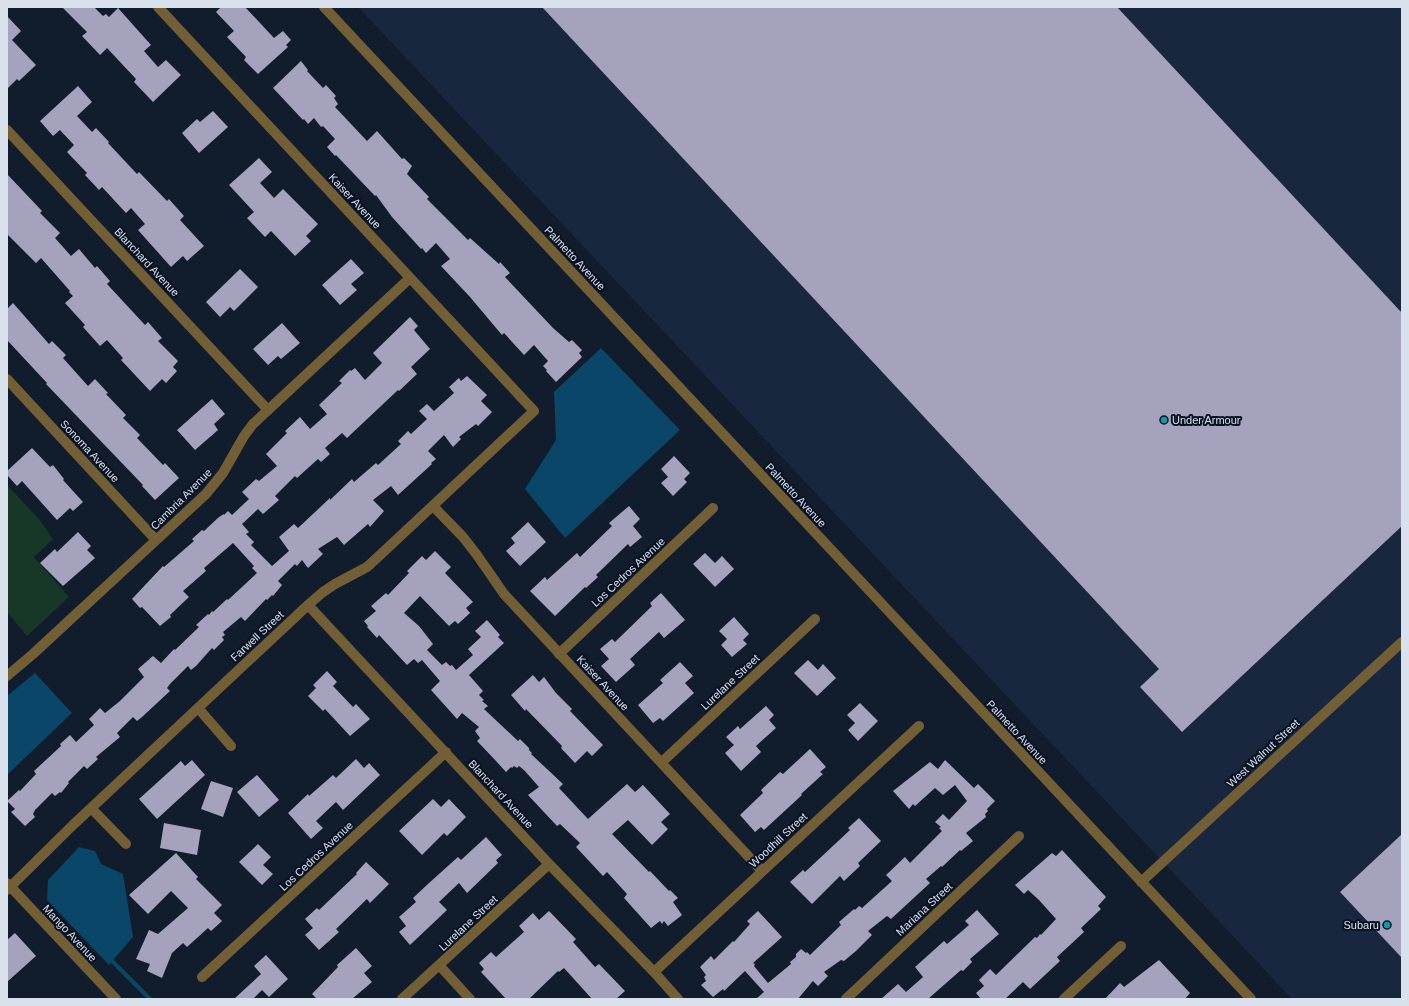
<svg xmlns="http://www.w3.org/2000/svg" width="1409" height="1006" font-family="Helvetica,sans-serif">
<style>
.built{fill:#18273d}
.green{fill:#173827}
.water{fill:#0a4667}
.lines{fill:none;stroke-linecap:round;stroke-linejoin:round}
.stream{stroke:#0a4667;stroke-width:4}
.building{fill:#a4a2bc}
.minor{stroke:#735f36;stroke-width:10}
.culture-dot{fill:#0f9aa8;stroke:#081223;stroke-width:1.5}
.labels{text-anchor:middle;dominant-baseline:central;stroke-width:4;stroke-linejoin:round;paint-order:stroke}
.street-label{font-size:11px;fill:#d9e1ed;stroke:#081223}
.poi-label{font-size:11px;fill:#d9e1ed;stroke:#081223;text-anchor:start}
</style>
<rect width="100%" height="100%" fill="#111c2d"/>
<path class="built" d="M358,7H1402V999H1292Z"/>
<path class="green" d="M7,485L38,518L53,539L34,557L69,597L27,636L7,612Z"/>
<path class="water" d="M601,348L680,430L565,538L525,489L556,440L554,392Z
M35,673L72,713L7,775V696Z
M79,847L95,851L101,864L123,874L133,937L109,965L47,900L48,880Z"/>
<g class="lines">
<path class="stream" d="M112,961L150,999"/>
</g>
<path class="building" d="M62,7H94L103,16L106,14L109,17L118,8L151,45L144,51L158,67L166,60L181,75L153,102L134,82L136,79L107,48L100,55L82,36L87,32Z
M221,7H245L274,38L283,31L291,40L286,45L288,47L258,74L244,60L246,57L227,37L234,31L216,12Z
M542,7H1117L1402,313V526L1182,732L1140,687L1159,669Z
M7,16L21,31L12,40L36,65L19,81L17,79L7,89Z
M301,61L308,70L307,71L323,88L326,85L336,96L334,98L338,104L335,107L367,141L377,131L402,159L404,158L412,166L407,174L429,197L427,199L468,240L470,238L499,264L500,262L510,273L505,277L553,328L569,342L572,340L582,350L579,353L582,357L556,382L546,371L547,370L543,366L548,361L534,345L524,355L504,333L502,335L470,297L441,266L450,259L436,243L426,253L422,248L421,249L392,217L376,195L375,196L336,155L335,156L327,147L335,139L323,126L321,127L314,118L308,124L304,119L303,120L273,88Z
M78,86L92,102L77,116L92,132L96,128L109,142L108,143L137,174L139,172L167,201L169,199L184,216L180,220L204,246L187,261L183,256L171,267L138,230L145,224L131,208L126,213L102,187L99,190L85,175L87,173L67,152L74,145L60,130L53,136L40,121Z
M213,111L228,127L199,153L182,133L197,119L200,122Z
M259,158L272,172L260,183L274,198L283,189L318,224L306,236L311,241L295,256L271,231L265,237L247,218L254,212L229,185Z
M7,174L42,211L40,213L60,233L55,238L71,256L79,249L95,268L97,266L110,281L107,284L145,325L148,322L162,338L158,341L178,361L173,367L177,371L166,383L162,379L150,391L121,360L123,358L107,340L100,346L83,327L85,325L65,303L73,296L69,292L70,291L41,258L36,263L7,234Z
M351,259L364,273L351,284L357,290L340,305L322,285Z
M240,269L258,287L234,311L230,307L220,317L206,302Z
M13,303L49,344L52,341L66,355L63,358L88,386L95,379L108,393L106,394L126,415L123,418L140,435L137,438L163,465L165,463L179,478L155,500L142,486L143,485L46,384L47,383L7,340V309Z
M410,317L418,326L414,330L430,349L411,367L417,374L399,391L398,390L347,438L342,433L325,448L330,454L321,462L318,459L297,478L295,476L275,496L279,500L263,514L258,509L242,524L249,532L246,534L254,542L251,545L272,566L289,551L279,537L294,524L298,528L330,498V500L352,479L354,482L376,463L378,465L401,444L398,441L408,431L411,434L427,419L419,411L427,404L434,411L454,393L449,387L459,378L461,381L467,376L487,395L481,401L492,412L478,426L476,424L459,437L461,439L453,447L444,435L428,451L436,459L431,463L432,464L398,495L391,486L373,500L384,511L370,527L368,524L344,545L337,537L318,549L323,554L308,568L302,560L297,566L295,564L278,581L282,585L273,596L272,595L267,600L266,599L245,621L241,617L223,632L225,635L222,637L224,640L214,650L212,648L196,666L191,670L188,666L170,684L167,688L170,691L142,717L137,721L133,717L117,733L120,737L96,757L98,759L87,769L84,766L68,782L69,783L61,793L60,792L55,796L52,793L35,810L33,814L35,817L25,826L11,812L15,809L7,801L19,790L20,791L36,774L34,771L61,746L60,744L70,735L76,742L94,725L89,719L100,708L105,713L120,701L144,677L138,669L153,656L161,663L174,649L175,650L199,627L196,625L208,614L209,615L212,611L213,612L227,599L228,600L257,573L252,568L254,566L233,543L204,568L206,571L183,591L189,597L170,615L171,617L160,626L142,607L140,608L132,599L163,566L164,567L194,541L192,539L202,530L204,531L219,517L224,514V515L228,511L232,515L249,499L242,492L256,479L259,481L277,466L266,454L287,433L285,431L300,417L310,429L327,414L319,405L342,383L339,381L350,370L351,371L355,368L365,380L382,363L373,353Z
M282,323L300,343L281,359L278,356L268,365L253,349Z
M212,399L225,414L214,424L218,430L195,450L177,430Z
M32,448L50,467L53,465L64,479L63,480L83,502L73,511L70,508L57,520L22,481L17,486L7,475V471Z
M674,456L690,473L684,479L687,482L673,496L661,483L668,477L661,469Z
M629,506L640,519L633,526L642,537L630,547L628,544L596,575L598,577L586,588L585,587L555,616L530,591L545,577L547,580L577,553L580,557L612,526L609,523Z
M528,522L546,542L520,566L506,551L515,543L511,538Z
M78,532L91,546L87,550L95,558L63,586L40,563L55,549L57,552Z
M435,551L451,567L445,573L473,602L466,608L470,613L458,624L455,621L449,626L420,596L404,613L419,626L433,644L427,650L442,665L446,662L450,666L452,665L456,670L473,655L468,649L481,637L475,631L487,620L500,635L498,637L504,643L469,675L483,691L479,695L484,700L482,701L488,706L484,709L518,741L520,739L529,748V750L532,753L531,754L563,784L559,788L588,819L627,784L635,792L643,785L670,814L661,822L668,829L652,845L628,820L612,834L649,872L650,871L669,891L670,890L678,898L673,902L682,915L668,926L664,921L662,924L660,921L651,928L624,898L627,894L607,872L603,876L576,847L580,843L560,824L557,826L528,795L539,787L524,770L519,766L517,768L514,766L512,768L511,767L506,772L496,761L477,741L480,738L475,731L479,727L462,713L457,719L431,690L440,681L422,660L418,663L414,659L407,665L379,635L377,638L367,627L368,626L364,621L376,611L371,606L386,593L388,595L409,573L407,571L422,556L426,560Z
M705,553L715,563L722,556L734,569L715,587L693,564Z
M661,593L685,620L664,638L659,632L630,659L635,665L616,682L601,666L609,659L600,649L612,639L615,642L652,606L650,603Z
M734,617L749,634L743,640L747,644L732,657L721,645L727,639L719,631Z
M808,660L818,670L823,664L836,678L817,696L794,673Z
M680,662L693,676L685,683L694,693L663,721L660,718L653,723L638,705L663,683L660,680Z
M327,671L337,682L333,686L353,707L356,704L370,719L350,736L325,709L323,711L308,696L316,688L313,685Z
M533,675L539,682L544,677L556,693L572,709L570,711L603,745L592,756L587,751L575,763L561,748L562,746L526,709L525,711L511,695Z
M860,703L878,721L858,741L848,730L855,723L847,715Z
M766,706L774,715L769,720L776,728L756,746L761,752L741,771L725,753L734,745L726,737L738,726L740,729Z
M810,749L826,767L820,772L823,774L801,794L802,795L764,830L761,827L755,832L740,815L763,793L761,790L780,772L783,774Z
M356,759L364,768L369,763L380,775L343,810L336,802L316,821L323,828L311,839L288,813L308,794L309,796L333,775L336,778Z
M192,760L205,775L157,819L139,799L181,761L185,766Z
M945,760L974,788L978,784L995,801L987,809L988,811L985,814L986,817L966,833L973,841L961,851L960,850L942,867L941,866L926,879L930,883L891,919L887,916L868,931L872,935L856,951L844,961L841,960L824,972L828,976L818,986L813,981L812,982L798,999H756L764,992L745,971L724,991L723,989L713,997L701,985L706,981L704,977L706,975L700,967L711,956L714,960L733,941L734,942L750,924L747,921L758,911L782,937L753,963L755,964L754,966L768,983L791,964L790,962L796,957V954L801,949L806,953L807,952L810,955L841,925L839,922L854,909L855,910L859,906L862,908L892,881L886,875L905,857L910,863L942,831L939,828L941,827L935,822L943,814L949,820L967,801L955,785L943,795L935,788L915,806L913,804L909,809L893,791L930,762L938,769Z
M257,775L279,800L259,817L237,792Z
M211,781L233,788L223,817L201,809Z
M433,799L441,807L449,799L466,817L447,836L444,833L422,855L399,831Z
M859,818L881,841L858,863L860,866L844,881L840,876L812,904L790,882L803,870L805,872L850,830L848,828Z
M164,823L201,830L197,855L160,848Z
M1402,834V958L1340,892Z
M486,837L502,855L496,860L498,863L467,893L459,883L439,902L447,910L410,945L399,932L406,926L399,917L416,902L413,898L429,883L458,857L461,860Z
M258,844L271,857L263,865L273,874L262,885L239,862Z
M1062,850L1106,897L1098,906L1101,909L1081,928L1084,932L1057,957L1060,961L1030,989L1023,982L1005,999H981L976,993L984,986L979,980L990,969L996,975L1035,937L1037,938L1040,934L1041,935L1056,919L1039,900L1028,890L1024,894L1015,885L1052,853L1056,856Z
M176,853L198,877L196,879L222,905L214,913L222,921L211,931L208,928L187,947L183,943L172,953L162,978L147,971L150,964L136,959L149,930L158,934L188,908L171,891L148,914L129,895Z
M366,862L389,884L370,903L367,899L336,929L339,932L319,950L305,935L313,928L305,919L317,908L319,910L357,874L356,873Z
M977,910L999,934L970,959L972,962L963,971L961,970L928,999H881L898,984L906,992L923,977L915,967L944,941L947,944L969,925L965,921Z
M549,911L576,939L573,942L595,967L599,964L625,991L616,999H592L564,968L559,972L558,971L529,999H506L481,972L484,969L479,963L491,952L496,957L524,932L519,926L533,913L539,920Z
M15,933L36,956L7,982V940Z
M356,948L372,966L364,973L372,982L352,999H317L312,994L338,967L337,965Z
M266,955L288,979L269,997L262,990L253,999H234L261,974L254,966Z
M1159,960L1190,993L1185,999H1105L1120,983L1124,987Z"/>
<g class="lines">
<path class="minor" d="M324,7L1251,999
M7,130L268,410
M7,379L156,540
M433,506L463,537L477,555L504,594L762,871
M308,605L549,864L654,972L678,999
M559,654L713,508
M7,676L33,654L206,494L223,473L244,436L253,424L410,278
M198,708L231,746
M662,762L815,619
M91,808L126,844
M1141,882L1402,642
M7,883L116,999
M7,890L73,825L308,605L323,592L335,584L367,567L379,556L534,411L158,7
M439,965L470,999
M654,972L919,726
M202,977L446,752
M402,999L549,864
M846,999L1019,836
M1064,999L1121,946"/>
</g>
<g class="culture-dot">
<circle cx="1164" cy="420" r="4"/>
<circle cx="1387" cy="925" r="4"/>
</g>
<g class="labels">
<g class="street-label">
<text transform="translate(355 201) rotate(47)">Kaiser Avenue</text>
<text transform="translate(575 258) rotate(47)">Palmetto Avenue</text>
<text transform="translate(147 262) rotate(47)">Blanchard Avenue</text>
<text transform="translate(90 451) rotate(47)">Sonoma Avenue</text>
<text transform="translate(796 495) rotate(47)">Palmetto Avenue</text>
<text transform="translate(181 499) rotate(-45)">Cambria Avenue</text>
<text transform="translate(628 572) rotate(-43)">Los Cedros Avenue</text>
<text transform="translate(257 636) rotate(-43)">Farwell Street</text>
<text transform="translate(730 682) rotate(-43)">Lurelane Street</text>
<text transform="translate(603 683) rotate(47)">Kaiser Avenue</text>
<text transform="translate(1017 732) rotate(47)">Palmetto Avenue</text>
<text transform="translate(1263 753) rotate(-43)">West Walnut Street</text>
<text transform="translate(501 794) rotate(47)">Blanchard Avenue</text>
<text transform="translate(778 840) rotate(-43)">Woodhill Street</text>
<text transform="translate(316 856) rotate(-43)">Los Cedros Avenue</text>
<text transform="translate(924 909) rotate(-43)">Mariana Street</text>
<text transform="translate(468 923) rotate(-43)">Lurelane Street</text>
<text transform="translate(70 933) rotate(47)">Mango Avenue</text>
</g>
<g class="poi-label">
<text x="1172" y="420">Under Armour</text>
<text x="1379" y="925" text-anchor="end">Subaru</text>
</g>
</g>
<rect width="1409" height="1006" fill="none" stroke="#d9e1ed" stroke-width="16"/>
</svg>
